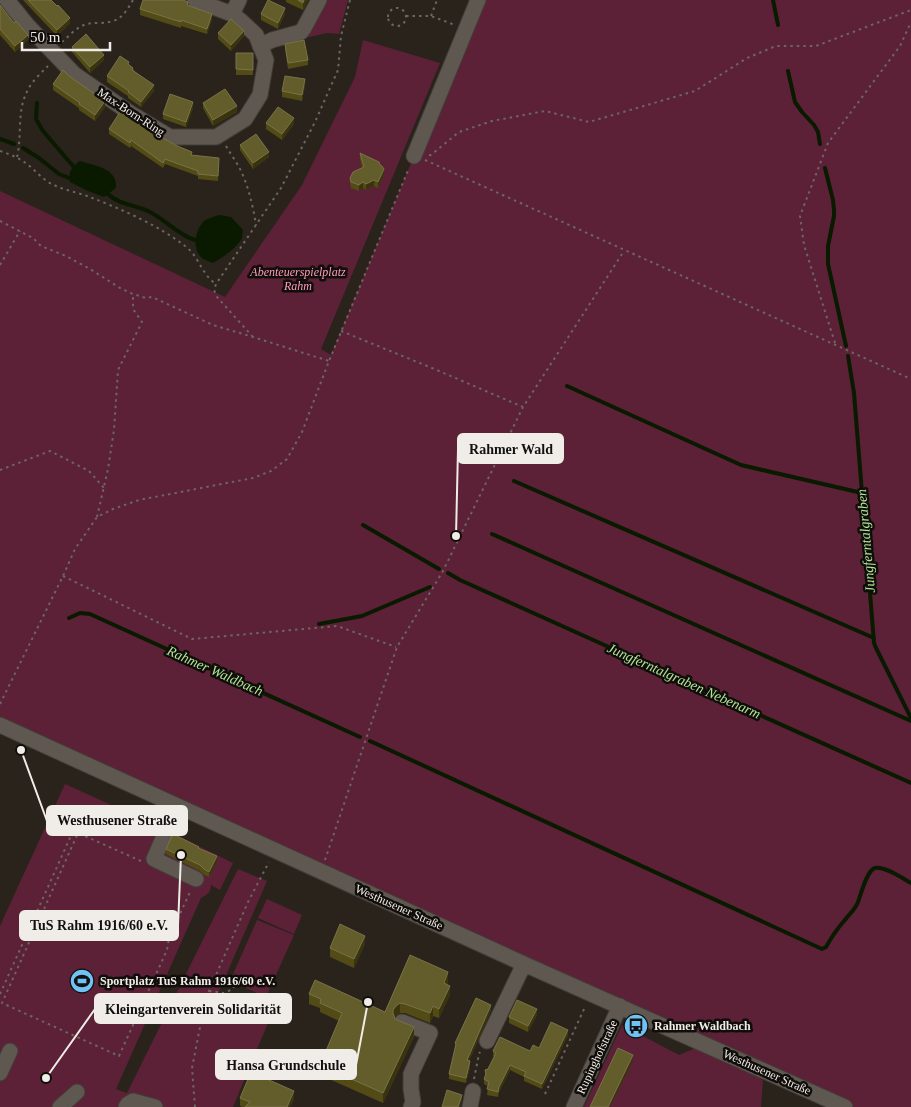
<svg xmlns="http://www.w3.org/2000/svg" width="911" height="1107" font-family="Georgia,serif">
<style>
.green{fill:#5c2137}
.water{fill:#091a01}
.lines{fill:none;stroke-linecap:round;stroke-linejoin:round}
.stream{stroke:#091a01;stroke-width:4}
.minor-casing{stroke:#433d38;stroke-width:17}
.path{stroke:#6b6660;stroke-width:2;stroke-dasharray:2.5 4;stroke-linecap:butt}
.minor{stroke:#5f5851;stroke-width:15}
.wall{fill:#524b15}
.shaded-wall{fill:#3a340e}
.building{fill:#635c2b;stroke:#797349}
.labels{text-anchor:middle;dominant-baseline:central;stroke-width:5;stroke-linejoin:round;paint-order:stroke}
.street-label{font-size:12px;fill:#f0ece7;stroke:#100d0a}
.park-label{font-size:12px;font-style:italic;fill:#ff9ebd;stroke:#100d0a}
.poi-label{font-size:12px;font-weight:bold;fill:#f0ece7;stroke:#100d0a;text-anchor:start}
.water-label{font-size:14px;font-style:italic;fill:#b1e796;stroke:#100d0a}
.leader{fill:none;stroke:#f0ece7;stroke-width:2}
.callout-dot{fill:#f0ece7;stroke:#100d0a;stroke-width:2}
.callout{fill:#f0ece7;stroke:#f0ece7;stroke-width:2}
.callout-label{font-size:14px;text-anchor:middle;font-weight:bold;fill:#111}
</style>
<rect width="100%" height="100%" fill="#29231c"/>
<path class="green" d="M325,0H348L339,34L327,33L305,38Z
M485,0H911V1107H854L621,1003L0,718V191L225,297L302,185L355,77L363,40L440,63L321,349L331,355L414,156Z
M65,784L166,830L233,863L220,890L211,885C211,892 207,895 201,898L116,1089L127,1093L238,869L267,881L214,1003L268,1023L233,1107H0V926Z
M267,899L302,915L294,934L258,918Z
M257,920L294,935L266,997L230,981Z
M622,1025L679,1055L698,1047L763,1080L761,1107H584Z"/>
<path class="water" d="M80,161C95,166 118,168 116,188L104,197L88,191L70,182C68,172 72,166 80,161Z
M219,215L231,217L243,230C243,230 242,238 242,238C237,248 223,257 213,263C210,262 208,261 205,260C191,253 194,231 204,221C208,218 214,217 219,215Z"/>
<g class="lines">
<path class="stream" d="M773,0L778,25
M788,71L795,102L802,112L814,125L818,132L820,144
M37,103L36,119L43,131L73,166
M0,139L14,144
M23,148L39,158L59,174L69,178
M825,168L833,200L834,210V216L828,246V264L846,346
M108,194C118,204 135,205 148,211C165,219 178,235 195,240
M848,356L854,393L874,643L876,648L911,718
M567,386L741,465L862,493
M514,481L874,638
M363,525L439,569
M492,534L911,721
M448,573L460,580L911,783
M69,618L80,613L90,614L360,737
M319,624L362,616L430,587
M370,741L822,949L826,947C831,938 837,929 844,921C849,914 855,910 858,902C861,894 867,870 875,868C885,866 902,878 911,883"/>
<g class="minor-casing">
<path id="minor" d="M7,0L28,26L74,74L130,113L170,137H216L245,119L260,95L266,60L256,35L241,21L232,14L195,0
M232,14L239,0
M260,46L272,40L301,32L304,28L319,0
M414,156L478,0
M0,725L524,964L845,1107
M177,806L154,859L196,879
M402,1022L430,1033L411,1074V1089L413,1102L411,1107
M487,1041L524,964
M0,1073L10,1051
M60,1107L77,1092
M126,1107L128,1104L133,1101L155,1107
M470,1107L473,1091
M574,1107L620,1006"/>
</g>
<path class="path" d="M388 17a9 9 0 1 1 18 0a9 9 0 1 1-18 0Z
M406,16H431L455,25
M431,16L437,0
M62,42C69,36 76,28 84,25C89,23 94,23 100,23C119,22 123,17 133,0
M226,146C230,153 235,160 239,167C248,184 253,206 256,225
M0,151C10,154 19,158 27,164C36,171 44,181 54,185C64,190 76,192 87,196C119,208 158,225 185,246C199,256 201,274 216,284
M429,155H431L459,132L492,121L545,111L589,122L695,91L747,58L776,46H816L911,10
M17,157C22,137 17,113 26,94C30,83 40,74 48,66
M425,160L911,379
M0,221L33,238L41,246L66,256L90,269L120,288L133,294L146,298L152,297L213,325L253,337L329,361
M0,265L20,231
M341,331L432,368L523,407
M253,337L217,297L214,290L216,284L281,188L315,122L338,70L341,36L350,0
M835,343L804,245L800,216L828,143L900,46L911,22
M0,470L50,451L89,471L104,488
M97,517L108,469L114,430L118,370L142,322L133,309V294
M63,576L192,639L337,626L396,647
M0,704L63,576L75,549L97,517L113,509L139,500L253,478L271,471L287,459L302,432L329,361L409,168
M325,860L397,647L443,571L523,407L624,251
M141,861L78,833L2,1003L119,1056L167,950L169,938L190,892
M209,991L224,993L233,989L234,986
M0,994L82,811
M474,1079L479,1054L480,1052
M545,1094L585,1007
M195,1107L192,1068L202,1017L209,991L248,902L269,862"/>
<use href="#minor" class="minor"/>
</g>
<path class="wall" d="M23,0H51L70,23L57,36Z
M286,0H308L303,10L286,2Z
M0,5L14,23L28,40L15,52L0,35Z
M188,5L212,20L207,34L181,26V28L140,15V9Z
M261,14H285L278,29L261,20Z
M218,33L244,36L231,51L218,39Z
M285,44L308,60V65L288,69L285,49Z
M72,47L104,60L90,73L72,52Z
M236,53H253V75H236Z
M129,65L154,91L141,107L128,98V96L107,82V76Z
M69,76L105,107L95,121L79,110V108L53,90V84Z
M305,85L302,101L282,97V91Z
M203,103L237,112L213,126L203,108Z
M193,108L186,127L163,119V114Z
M266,123L294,124L282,140L266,129Z
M109,129L175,145L192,156L219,164L218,181L198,179V176L165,164L163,168L131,146L130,148L109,134Z
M240,145L269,157L253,169L240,150Z
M360,153L380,165L384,175L378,188L374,186L366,190L363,188L359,191L351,188L350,184V178L362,168L360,159Z
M199,848L217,862L209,877L204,875L200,871L166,854V849Z
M365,944L354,968L330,957V948Z
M410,955L448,982L447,985L450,995L439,1018L433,1016L430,1023L405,1013H400L396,1015L394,1017L414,1037L383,1103L320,1075V1065L339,1021L320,1012V1008L309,1004V994L385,1012Z
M491,1010L469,1061L470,1067L466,1083L449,1079V1074L455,1048V1043Z
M537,1015L528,1032L509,1023V1017Z
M568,1035L542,1089L524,1081V1077L510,1070L499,1092L498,1097L487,1095L488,1086L484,1084V1079L485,1077V1070L488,1069L494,1057L493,1056V1051H530L539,1048Z
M240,1098L294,1099L290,1107H243L240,1106Z"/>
<path class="shaded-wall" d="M304,0H308L303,10V3Z
M285,8V14L278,29V23Z
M212,14V20L207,34V29Z
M70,18V23L57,36V30Z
M244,31V36L231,51V45Z
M28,35V40L15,52V46Z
M104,55V60L90,73V67Z
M305,79V85L302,101V95Z
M154,85V91L141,107V102Z
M105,101V107L95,121V115Z
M193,102V108L186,127V122Z
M237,106V112L213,126V120Z
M294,118V124L282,140V134Z
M269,152V157L253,169V163Z
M384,169V175L378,188V182Z
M374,180V186L366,190V184Z
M363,182V188L359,191V185Z
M217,856V862L209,877V872Z
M365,936V944L354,968V959Z
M448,972V982L444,992V983Z
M450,986V995L439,1018V1009Z
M400,1003V1013L396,1015L393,1019V1023V1010L396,1006Z
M491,1005V1010L467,1066V1060Z
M433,1006V1016L430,1023V1013Z
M537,1009V1015L528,1032V1026Z
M414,1027V1037L383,1103V1093Z
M568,1030V1035L542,1089V1084Z
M633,1055V1061L610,1107H608Z
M470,1061V1067L466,1083V1078Z
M510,1065V1070L499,1092L498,1097L499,1087Z
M294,1091V1099L290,1107H287Z
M462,1095V1100L460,1107H458Z"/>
<path class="building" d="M28,0H51L57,6L58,5L70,18L57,30Z
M143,0H183L188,2L187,5L212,14L207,29L181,20V22L140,9Z
M268,0L285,8L278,23L261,14Z
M298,0H304L303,3Z
M0,5L14,23L16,21L28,35L15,46L0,29Z
M231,19L244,31L231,45L218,33Z
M86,34L104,55L90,67L72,47Z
M304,40L308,60L288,63L285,44Z
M236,53H253V70L236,69Z
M120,56L129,62L128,64L133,68L132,70L154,85L141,102L128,92L129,91L107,76Z
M63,70L69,76L105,101L95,115L79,104L80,103L53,84Z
M285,76L305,79L302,95L282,91Z
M225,89L237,106L213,120L203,103Z
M170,94L193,102L186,122L163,114Z
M278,107L294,118L282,134L266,123Z
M120,112L175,145L192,152L191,155L219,158L218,176L198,174V171L165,159L163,163L131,140L130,143L109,129Z
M256,134L269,152L253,163L240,145Z
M360,153L379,162L380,165L382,166L384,169L378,182L374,180L366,184L363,182L359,185L351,182L350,178L353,172L364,167Z
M173,834L199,847L198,848L217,856L209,872L204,869L200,865L166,849Z
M340,924L365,936L354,959L330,948Z
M410,955L448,972L444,983L450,986L439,1009L433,1006L430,1013L405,1004L400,1003L396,1006L393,1010V1013L395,1019L414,1027L383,1093L320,1065L342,1013L320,1003L321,999L309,994L315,980L385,1012Z
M476,998L491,1005L467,1060L470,1061L466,1078L449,1074L456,1044L455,1043Z
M517,1000L537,1009L528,1026L509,1017Z
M551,1022L568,1030L542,1084L524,1076L526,1072L510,1065L499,1087L498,1092L487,1089L489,1082L484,1079L486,1074L485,1070L488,1069L496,1053L493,1051L500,1037L530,1051L533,1045L539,1048Z
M618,1048L633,1055L608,1107H590Z
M251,1072L294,1091L287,1107H245L250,1102L240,1098Z
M447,1090L462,1095L458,1107H442Z"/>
<defs>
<g id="stadium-disc" transform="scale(1.25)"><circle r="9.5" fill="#70c2f4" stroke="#100d0a"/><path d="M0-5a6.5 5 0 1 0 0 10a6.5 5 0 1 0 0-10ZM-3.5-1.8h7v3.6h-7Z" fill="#111"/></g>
<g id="bus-disc" transform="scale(1.25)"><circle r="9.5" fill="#70c2f4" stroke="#100d0a"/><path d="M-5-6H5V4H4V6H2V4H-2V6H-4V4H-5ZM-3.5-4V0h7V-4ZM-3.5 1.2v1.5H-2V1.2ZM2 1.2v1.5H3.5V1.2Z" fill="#111"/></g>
</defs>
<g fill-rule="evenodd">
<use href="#stadium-disc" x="82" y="981"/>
<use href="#bus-disc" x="636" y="1026"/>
</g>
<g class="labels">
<g class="street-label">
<text transform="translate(131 112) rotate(33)">Max-Born-Ring</text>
<text transform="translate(399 907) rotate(24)">Westhusener Straße</text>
<text transform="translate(597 1057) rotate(-65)">Rupinghofstraße</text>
<text transform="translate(767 1072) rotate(24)">Westhusener Straße</text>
</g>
<g class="park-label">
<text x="298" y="272">Abenteuerspielplatz<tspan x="298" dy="14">Rahm</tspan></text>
</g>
<g class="poi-label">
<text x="100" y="981">Sportplatz TuS Rahm 1916/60 e.V.</text>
<text x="654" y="1026">Rahmer Waldbach</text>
</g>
<g class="water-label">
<text transform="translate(866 541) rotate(-95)">Jungferntalgraben</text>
<text transform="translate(215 671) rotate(24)">Rahmer Waldbach</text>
<text transform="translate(684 681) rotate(24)">Jungferntalgraben Nebenarm</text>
</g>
</g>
<path class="leader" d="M456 536L458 449M21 750L47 821M181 855L178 925M46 1078L95 1009M368 1002L356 1065"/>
<g class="callout-dot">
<circle cx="456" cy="536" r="5"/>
<circle cx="21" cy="750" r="5"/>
<circle cx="181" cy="855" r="5"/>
<circle cx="46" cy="1078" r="5"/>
<circle cx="368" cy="1002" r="5"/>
</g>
<g class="callout">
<rect x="458" y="434" width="105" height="29" rx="5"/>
<rect x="47" y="806" width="140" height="29" rx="5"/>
<rect x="20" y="911" width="158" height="29" rx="5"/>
<rect x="95" y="994" width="196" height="29" rx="5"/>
<rect x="216" y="1050" width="140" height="29" rx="5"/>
</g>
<g class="callout-label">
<text x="511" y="454">Rahmer Wald</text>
<text x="117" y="825">Westhusener Straße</text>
<text x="99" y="930">TuS Rahm 1916/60 e.V.</text>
<text x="193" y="1014">Kleingartenverein Solidarität</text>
<text x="286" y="1070">Hansa Grundschule</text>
</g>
<path d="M22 42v8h88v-8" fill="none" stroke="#f0ece7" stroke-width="2.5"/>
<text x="30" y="42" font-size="15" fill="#f0ece7" stroke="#100d0a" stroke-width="4" paint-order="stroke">50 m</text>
</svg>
